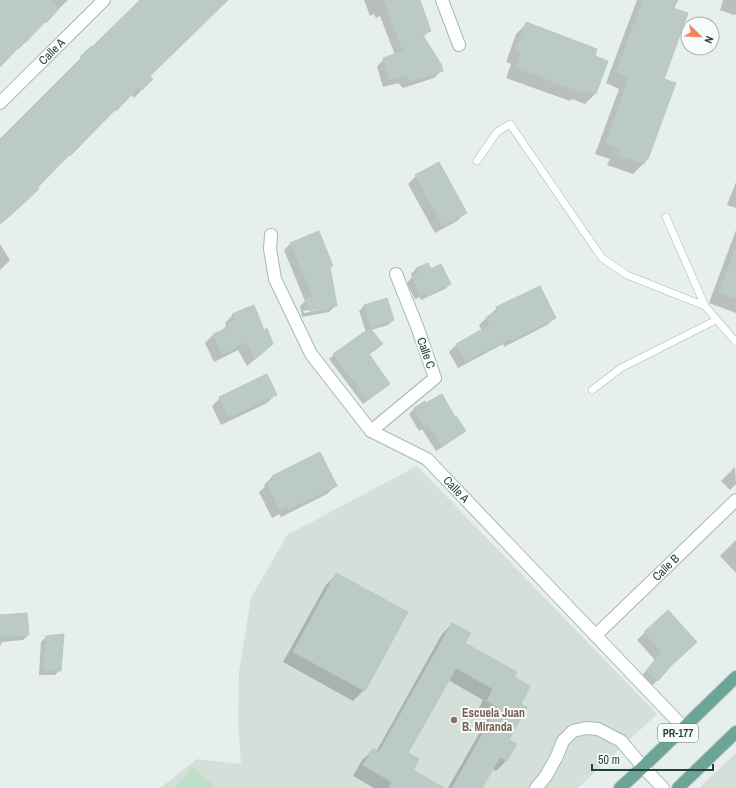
<svg xmlns="http://www.w3.org/2000/svg" width="736" height="788" font-family="'Archivo Narrow',sans-serif">
<style>
.built{fill:#d4dfda}
.green{fill:#bfe0c8}
.shadow{fill:#0003;fill-rule:evenodd}
.building{fill:#bbcac4;stroke:#b8c9c2}
.lines{fill:none;stroke-linecap:round;stroke-linejoin:round}
.service-casing{stroke:#a8b8b2;stroke-width:8}
.minor-casing{stroke:#a8b8b2;stroke-width:14}
.primary-casing{stroke:#c2cac8;stroke-width:14}
.service{stroke:#fff;stroke-width:7}
.minor{stroke:#fff;stroke-width:12}
.primary{stroke:#6aa596;stroke-width:12}
.education-dot{fill:#8d6e63;stroke:#f7fbf9;stroke-width:1.5}
.labels{text-anchor:middle;dominant-baseline:central;stroke-width:4;stroke-linejoin:round;paint-order:stroke}
.shield{fill:#f7fbf9;stroke:#637a73;stroke-width:1}
.shield-label{font-size:11px;font-weight:bold;fill:#24423a}
.street-label{font-size:12px;fill:#24423a;stroke:#f7fbf9}
.education-label{font-size:12px;font-weight:bold;fill:#785e54;stroke:#f7fbf9;text-anchor:start}
</style>
<rect width="100%" height="100%" fill="#e6efeb"/>
<path class="built" d="M417,466L657,714L578,788H160L197,759L241,764L238,721L239,672L251,598L287,535Z
M736,753V788H699Z"/>
<path class="green" d="M193,767L216,788H174Z"/>
<path class="shadow" d="M0,0H68L39,28V27L19,49L18,48L0,65Z
M143,0H227L149,76L152,79L134,98L131,94L107,118V117L62,163L61,162L37,187L30,196L4,221H3L0,223V140L74,67L73,66L91,48L92,49Z
M364,0H414L430,30L423,37L442,70L434,78L403,88L398,83L383,87L377,67L384,59L395,55L380,16L376,18L374,14L370,16Z
M637,0H678L674,9L663,79L648,159L633,174L607,165L610,159L595,154L619,89L606,83Z
M723,0H736V14L734,15L720,10Z
M526,24L593,56L607,61L595,94L585,104L572,99L570,101L506,78L511,64L506,62L516,34Z
M416,176L465,213L457,221L435,233L408,184Z
M736,182V208L727,205Z
M736,230V313L709,303Z
M291,243L332,266L329,269L336,305L329,312L302,317L300,306L305,301L284,250ZM329,306V308L304,313L303,311Z
M0,244L10,260L0,270Z
M416,269L431,271L450,284L445,289L421,300L420,297L415,299L407,283L412,277L411,274Z
M386,299L393,320L388,325L371,330L381,344L377,349L368,355L384,388L363,404L329,359L334,355L366,332L359,311L364,306Z
M497,308L555,318L547,325L504,347L503,344L458,368L449,352L457,344L482,331L479,325Z
M233,315L263,331L272,344L264,352L247,366L238,350L214,362L205,343L213,335L219,333L226,326L225,323Z
M275,395L267,403L221,425L212,406L220,398Z
M425,403L454,418L464,431L459,436L436,451L422,429L419,431L409,414L414,409Z
M319,453L335,486L327,494L281,517L279,514L272,518L259,492L265,487L264,485L272,477Z
M735,467L736,484L730,490L721,481Z
M736,540V573L720,556Z
M337,574L364,690L353,701L283,662L326,585Z
M668,611V668L650,688L639,679L655,660L637,640Z
M0,616L28,635L23,640L2,642L0,647Z
M452,624L463,643L513,678L507,760L496,771L492,769L481,788H448L488,718L477,712L483,700L448,680L407,753L411,771L442,788H374L353,776L362,760L373,750L376,752L442,634Z
M46,637L60,670L55,675H39L41,642Z"/>
<path class="building" d="M0,0H50L59,9L46,23L45,22L25,43L24,42L0,67Z
M140,0H228L150,76L153,79L142,90L139,87L116,111L115,110L70,156L69,155L38,187L39,189L12,214L0,224V139L81,58L80,57L91,46L92,47Z
M384,0H420L431,31L422,34L441,64L443,71L410,81L405,76L390,80L383,58L403,51Z
M643,0H676L673,8L688,13L664,79L676,83L648,159H646L644,164L617,154L619,149L605,143L629,78L616,72Z
M526,22L597,49L595,56L608,61L596,94L582,89L581,92L516,68L521,54L515,51Z
M439,162L467,213L443,226L415,175Z
M319,231L333,266L330,267L337,306L309,311L306,298L313,297L290,243Z
M735,250H736V299L719,293Z
M428,263L431,269L441,264L451,284L427,296L425,293L421,295L412,277L418,274L416,268Z
M540,286L556,318L512,340L511,338L465,361L456,344L490,325L486,317L498,311L496,307Z
M387,298L394,320L371,328L364,305Z
M254,305L264,330L267,328L273,344L255,359L246,342L222,355L213,334L228,328L226,324L235,320L232,314Z
M370,328L383,344L369,354L390,384L368,400L333,354Z
M267,374L277,395L229,417L219,397Z
M442,394L455,417L456,416L466,431L442,446L428,425L424,427L414,408L425,401L426,403Z
M320,452L337,486L289,509L288,507L280,510L267,483L274,480L272,476Z
M336,573L408,612L365,691L293,652Z
M668,610L697,642L671,666L658,681L646,671L661,652L644,632Z
M27,613L29,635L0,637V615Z
M452,623L471,633L465,643L517,672L514,677L530,686L521,704L527,707L509,740L517,744L507,761L500,757L482,788H452L498,707L487,701L493,689L456,668L408,753L419,759L413,770L444,788H389L392,782L363,765L373,748L379,752Z
M64,634L61,671L44,670L46,636Z"/>
<g class="lines">
<g class="service-casing">
<path id="service" d="M477,161L497,132L510,124L602,258L627,275L705,306
M666,217L705,306L736,342
M592,390L621,368L716,320"/>
</g>
<g class="minor-casing">
<g id="minor">
<path d="M442,0L459,45"/>
<path id="s1" d="M0,103L104,0"/>
<path id="s2" d="M271,235L270,249L275,279L311,354L371,431L427,459L684,728"/>
<path d="M371,431L435,378L418,329L396,274"/>
<path id="s3" d="M596,635L736,500"/>
<path d="M536,788L546,776L557,756L563,741L573,731L586,728L598,729L621,741L643,767L663,788"/>
</g>
</g>
<g class="primary-casing">
<path id="primary" d="M620,788L643,767L736,677
M678,788L736,732"/>
</g>
<use href="#service" class="service"/>
<use href="#minor" class="minor"/>
<use href="#primary" class="primary"/>
</g>
<circle class="education-dot" cx="454" cy="720" r="4"/>
<g class="labels">
<rect class="shield" x="658" y="724" width="40" height="18" rx="3"/>
<g class="shield-label">
<text x="678" y="733">PR-177</text>
</g>
<g class="street-label">
<text stroke="none"><textPath href="#s1" startOffset="73">Calle A</textPath></text>
<text transform="translate(426 353) rotate(70)">Calle C</text>
<text stroke="none"><textPath href="#s2" startOffset="330">Calle A</textPath></text>
<text stroke="none"><textPath href="#s3" startOffset="97">Calle B</textPath></text>
</g>
<g class="education-label">
<text x="462" y="713">Escuela Juan<tspan x="462" dy="14">B. Miranda</tspan></text>
</g>
</g>
<g transform="translate(700 36) rotate(113)"><circle r="19" fill="#f7fbf9" stroke="#a3b1ad"/>
<path d="M0-3L7 15L0 10L-7 15Z" fill="#f4845f"/>
<text y="-6" font-size="11" font-weight="bold" text-anchor="middle" fill="#24423a">N</text>
</g>
<path d="M592 764v6h121v-6" fill="none" stroke="#24423a" stroke-width="2"/>
<text x="598" y="764" font-size="12" fill="#24423a" stroke="#f7fbf9" stroke-width="3" paint-order="stroke">50 m</text>
</svg>
